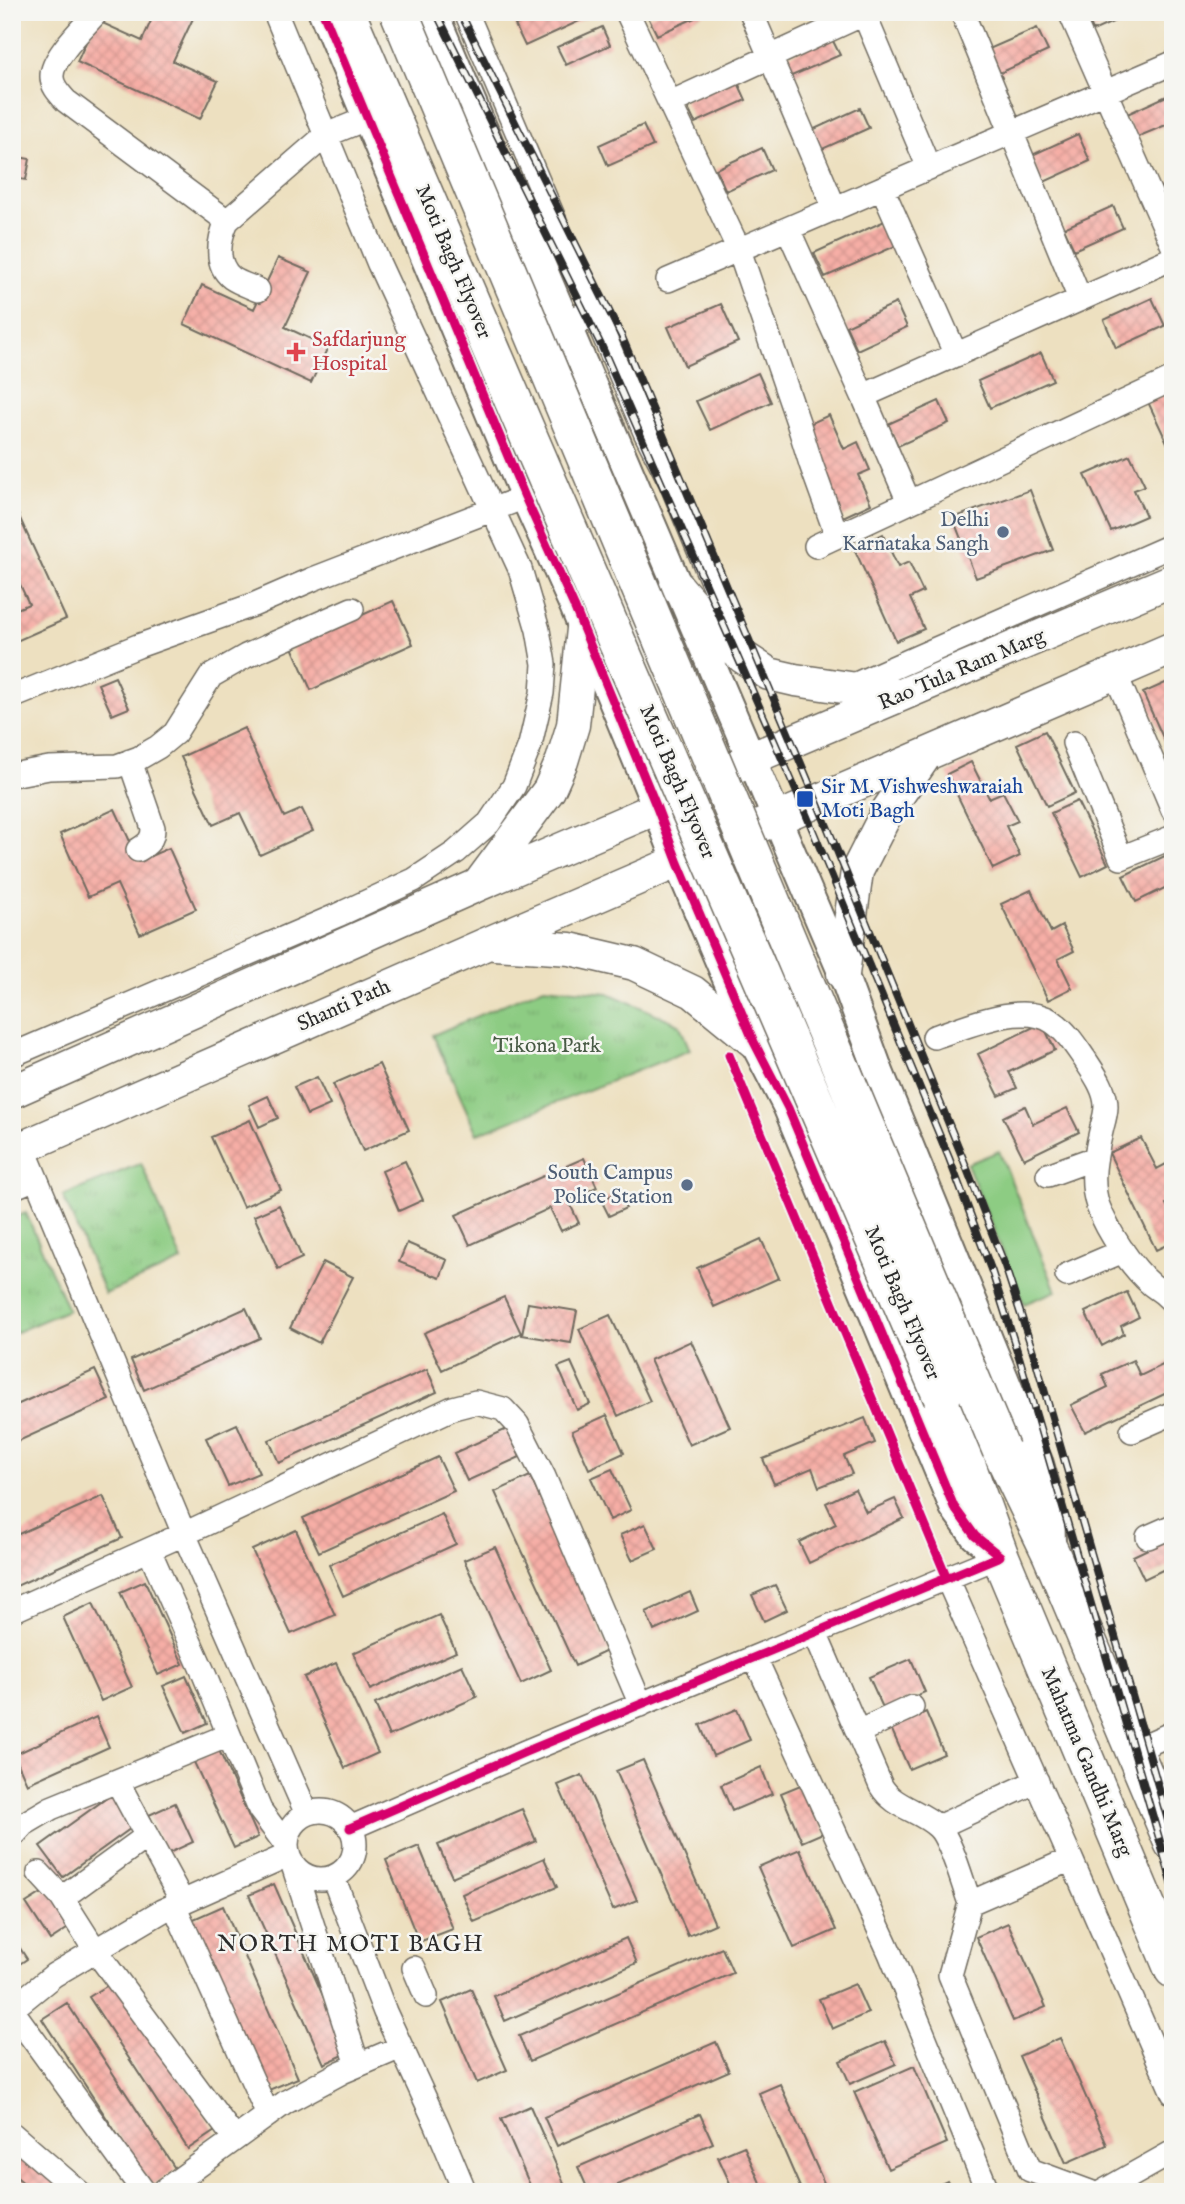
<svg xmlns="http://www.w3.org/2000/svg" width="1185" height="2204" font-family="'IM FELL English',serif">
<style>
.grass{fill:url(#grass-tufts);stroke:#5c7c57;stroke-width:2}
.garden{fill:#8dcc83;stroke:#5c7c57;stroke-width:2}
.building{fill:url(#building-cross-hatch)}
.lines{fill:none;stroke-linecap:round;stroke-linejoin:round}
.minor-casing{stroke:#6f6a5f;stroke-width:26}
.tertiary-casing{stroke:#6f6a5f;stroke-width:32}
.secondary-casing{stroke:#6f6a5f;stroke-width:35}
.primary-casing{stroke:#6f6a5f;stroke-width:40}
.minor{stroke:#fff;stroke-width:23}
.tertiary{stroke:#fff;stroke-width:28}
.secondary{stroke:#fff;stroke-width:32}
.primary{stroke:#fff;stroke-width:37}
.rail-casing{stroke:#2b2b2b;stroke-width:8}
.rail{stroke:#f6f6f2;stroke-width:5;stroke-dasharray:16;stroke-linecap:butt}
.primary-bridge-casing{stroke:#6f6a5f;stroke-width:40;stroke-linecap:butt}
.primary-bridge{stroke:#fff;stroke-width:37}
.cycleway-casing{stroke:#f6f6f2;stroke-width:13}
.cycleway{stroke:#d6006c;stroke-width:9}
.health-dot{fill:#e0444e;stroke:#f6f6f2;stroke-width:2.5}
.service-dot{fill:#5c6f8a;stroke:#f6f6f2;stroke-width:2.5}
.transit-dot{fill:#1a4fb4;stroke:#f6f6f2;stroke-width:2.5}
.labels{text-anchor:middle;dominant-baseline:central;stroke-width:5;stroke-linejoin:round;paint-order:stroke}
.street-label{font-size:21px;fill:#2b2b2b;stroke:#f6f6f2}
.health-label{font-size:21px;fill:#be3a42;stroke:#f6f6f2;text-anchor:start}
.service-label{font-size:21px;fill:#4e5e75;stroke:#f6f6f2;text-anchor:end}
.transit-label{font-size:21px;fill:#164399;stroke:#f6f6f2;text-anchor:start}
.park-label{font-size:21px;fill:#485b45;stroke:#f6f6f2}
.neighbourhood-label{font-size:23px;letter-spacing:2px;fill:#2b2b2b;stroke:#f6f6f2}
</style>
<defs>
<pattern id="grass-tufts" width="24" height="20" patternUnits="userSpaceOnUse" patternTransform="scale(1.75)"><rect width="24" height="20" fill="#8dcc83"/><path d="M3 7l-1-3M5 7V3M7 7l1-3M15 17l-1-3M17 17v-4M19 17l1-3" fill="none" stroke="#7aaf71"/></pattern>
<pattern id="building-cross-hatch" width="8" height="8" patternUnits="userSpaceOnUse" patternTransform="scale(1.75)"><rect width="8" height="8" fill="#f6aea6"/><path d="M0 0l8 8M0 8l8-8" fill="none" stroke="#d3968f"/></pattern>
</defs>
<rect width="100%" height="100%" fill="#f6f6f2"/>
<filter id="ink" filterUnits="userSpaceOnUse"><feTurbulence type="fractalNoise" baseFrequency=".0143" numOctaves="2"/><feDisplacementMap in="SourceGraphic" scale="14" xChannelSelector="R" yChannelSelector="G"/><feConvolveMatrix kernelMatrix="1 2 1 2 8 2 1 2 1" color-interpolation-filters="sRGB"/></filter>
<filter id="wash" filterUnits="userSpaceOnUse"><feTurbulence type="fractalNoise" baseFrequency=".00686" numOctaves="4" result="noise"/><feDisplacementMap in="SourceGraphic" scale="28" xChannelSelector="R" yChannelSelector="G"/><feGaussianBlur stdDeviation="1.57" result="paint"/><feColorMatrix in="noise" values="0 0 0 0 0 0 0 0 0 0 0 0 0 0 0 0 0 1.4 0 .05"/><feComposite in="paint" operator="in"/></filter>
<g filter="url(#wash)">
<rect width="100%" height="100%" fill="#ede0c0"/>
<path class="grass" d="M544,987L608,993L679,1024L690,1050L477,1134L433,1035Z
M141,1163L182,1261L105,1294L63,1196Z
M26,1213L68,1310L12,1334V1218Z"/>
<path class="garden" d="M999,1151L1056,1291L1024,1304L967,1164Z"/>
<g id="blocks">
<path class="building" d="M155,12H196L173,61L218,81L200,119L77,62L96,20L142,41Z
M544,12H599L525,46L515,25Z
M658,12H708L657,35L648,17Z
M1085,12H1135L1093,31Z
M602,27L610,45L566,65L557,47Z
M1037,28L1048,51L1000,73L989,49Z
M831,37L840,55L787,78L779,60Z
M735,76L746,100L695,123L684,100Z
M1173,93V122L1135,138L1125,115Z
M860,108L869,128L818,151L810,131Z
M643,125L653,146L608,166L599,145Z
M1078,134L1090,161L1042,183L1030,156Z
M762,148L772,170L726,191L716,169Z
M12,156L30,159L26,180L12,178Z
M1173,182V209L1168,211L1157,189Z
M1113,206L1123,228L1074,250L1064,228Z
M889,219L900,244L825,277L814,253Z
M278,258L311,272L285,327L328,347L311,383L184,324L202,285L254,309Z
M1152,298L1165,326L1116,348L1104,320Z
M896,303L907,327L857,350L846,326Z
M721,304L738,342L685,366L668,327Z
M1041,353L1053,380L990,408L978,381Z
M758,373L771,402L710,430L696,401Z
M1173,390V455L1148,402Z
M939,401L949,423L898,446L888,424Z
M829,415L844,449L858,442L870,470L858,475L871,504L843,517L803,427Z
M1130,455L1145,486L1134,490L1146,516L1111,531L1085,475Z
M1030,490L1053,550L976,578L953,518Z
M17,512L66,619L12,643V611L29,604L12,567V514Z
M883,534L898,567L909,562L923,592L910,598L924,629L896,641L854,548Z
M393,601L413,644L311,690L292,647Z
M115,677L129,708L112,715L98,684Z
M1172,680L1173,682V760L1143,693Z
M244,728L284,817L302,809L313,831L260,855L240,813L213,825L181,757Z
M1045,731L1075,793L1047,806L1017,744Z
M971,762L989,798L1003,792L1018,821L1006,826L1020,856L993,869L947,774Z
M1077,801L1108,864L1082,877L1051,813Z
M115,809L139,861L169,848L196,909L140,934L117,884L88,897L60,834Z
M1173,852V884L1136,902L1123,876Z
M1031,890L1051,932L1062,926L1074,951L1058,959L1072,988L1048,1000L1001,904Z
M1042,1023L1055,1050L1009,1072L1017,1088L999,1096L978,1054Z
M379,1064L409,1130L363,1151L333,1084Z
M317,1077L330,1105L307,1115L294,1087Z
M268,1096L278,1118L259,1127L249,1105Z
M1025,1106L1033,1124L1067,1108L1079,1132L1024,1159L1003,1117Z
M250,1120L281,1190L243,1207L211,1137Z
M1141,1138L1157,1169L1170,1162L1173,1169V1201L1166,1204L1173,1217V1242L1156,1250L1109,1153Z
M584,1158L597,1187L568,1200L579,1223L561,1231L550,1208L470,1245L456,1215Z
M405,1161L423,1200L399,1211L382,1171Z
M619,1192L626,1208L609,1216L601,1200Z
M279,1205L302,1258L278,1269L254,1216Z
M761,1239L779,1278L714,1307L697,1268Z
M407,1243L447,1260L440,1278L399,1262Z
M323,1262L353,1277L319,1343L290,1328Z
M1127,1292L1139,1317L1121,1326L1124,1334L1102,1346L1085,1312Z
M504,1297L521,1333L442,1370L424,1333Z
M528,1303L577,1311L571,1343L522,1335Z
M246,1308L260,1338L144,1390L131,1360Z
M610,1315L650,1401L618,1416L579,1329Z
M691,1341L730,1427L689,1445L650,1360Z
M1133,1360L1140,1376L1173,1360V1390L1085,1432L1071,1405L1108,1387L1102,1374Z
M571,1362L590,1404L577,1410L558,1367Z
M427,1369L437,1392L279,1463L269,1440Z
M95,1370L109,1400L12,1444V1407Z
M607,1415L624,1453L589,1469L572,1431Z
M865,1418L875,1443L844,1456L852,1474L819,1487L812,1468L774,1484L763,1459Z
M237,1424L259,1473L228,1486L206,1438Z
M507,1429L520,1457L467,1481L454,1453Z
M438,1457L454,1491L319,1552L303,1518Z
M612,1469L631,1510L610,1520L591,1478Z
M530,1476L609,1650L575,1666L495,1492Z
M855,1489L866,1512L895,1499L904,1518L809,1563L799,1542L836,1524L826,1503Z
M103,1496L122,1538L12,1588V1537Z
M442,1514L456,1544L343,1596L329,1565Z
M645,1524L657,1549L632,1560L620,1535Z
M296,1530L335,1615L291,1634L252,1550Z
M1173,1537V1565L1144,1579L1133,1556Z
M495,1547L551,1670L521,1684L464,1560Z
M145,1581L183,1664L158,1675L120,1592Z
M775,1585L787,1610L764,1621L752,1595Z
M690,1592L698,1611L654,1631L646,1612Z
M93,1603L132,1687L101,1701L63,1617Z
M439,1615L456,1652L370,1690L353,1653Z
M911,1659L925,1692L884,1710L869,1677Z
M336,1663L378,1753L345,1768L304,1677Z
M462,1665L477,1697L389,1736L375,1704Z
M186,1676L207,1723L185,1733L163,1686Z
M737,1709L750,1740L713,1756L700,1725Z
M926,1712L944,1754L909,1769L891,1728Z
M96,1717L109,1747L27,1784L14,1755Z
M218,1748L258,1837L234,1848L193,1760Z
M643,1760L715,1924L688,1936L616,1771Z
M761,1767L772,1794L732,1811L721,1785Z
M582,1775L637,1900L613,1910L558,1785Z
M803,1784L825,1832L802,1842L781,1793Z
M111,1795L134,1826L63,1877L40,1846Z
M175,1803L193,1842L167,1854L149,1815Z
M522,1809L536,1841L452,1877L438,1845Z
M419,1846L453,1929L419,1942L386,1860Z
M800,1849L836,1930L794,1948L758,1867Z
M544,1858L557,1887L474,1922L462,1894Z
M274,1884L348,2053L324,2064L249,1895Z
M50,1888L73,1925L50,1940L26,1903Z
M223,1906L298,2078L264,2092L189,1921Z
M1008,1923L1046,2007L1013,2021L976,1937Z
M12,1936L27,1959L12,1969Z
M626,1938L637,1963L505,2021L494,1996Z
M722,1948L733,1973L530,2061L519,2036Z
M116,1980L215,2131L188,2149L89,1997Z
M855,1984L868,2013L832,2029L819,1999Z
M471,1989L507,2070L477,2083L442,2002Z
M67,2003L176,2170L151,2186L42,2019Z
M1060,2038L1107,2145L1066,2163L1019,2056Z
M885,2041L896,2064L850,2084L840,2061Z
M716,2042L729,2071L557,2146L544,2117Z
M914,2066L947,2143L888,2169L854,2092Z
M780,2084L828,2192H802L759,2093Z
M530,2106L568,2192H533L501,2119Z
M700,2114L713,2143L602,2192H589L578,2167Z
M12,2144L66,2192H34L12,2173Z
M744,2146L764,2192H734L718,2157Z
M947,2181L952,2192H924Z"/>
</g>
</g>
<g filter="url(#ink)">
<use href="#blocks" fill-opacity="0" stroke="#6f6a5f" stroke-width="2"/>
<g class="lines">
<g class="minor-casing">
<path id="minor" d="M97,12C84,27 51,58 52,77C52,87 60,94 66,101L227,221
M466,12L645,432L670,481L741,651
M627,12L739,250L798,422L811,464L837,536
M751,12L835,209
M962,12L1080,299
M1070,12L1173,246
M864,14L929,168
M670,103L868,12
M882,188L956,355
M788,229L863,396
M668,280L1173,63
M258,290C249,286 239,283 232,278C214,264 219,239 227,221L326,135L368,118
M909,502L863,396L1173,258
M816,546L1173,379
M1115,673L1173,810
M847,688L1173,545
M12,697L138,646L253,605L313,579L525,497
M1074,743L1121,858L1173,837
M130,761L153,828C153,840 148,844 138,850
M12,775L49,768L117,766L139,758L158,747L175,733L211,676L246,656L352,609
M934,1037C966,1027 1022,1001 1053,1022C1066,1031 1075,1045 1084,1058C1093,1072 1106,1089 1106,1106C1106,1113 1104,1120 1102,1127C1096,1153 1089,1179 1098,1206C1108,1232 1131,1267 1152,1285C1160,1290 1166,1295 1173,1302
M12,1055L338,915L414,880L456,852L489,823L514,786L530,745L542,693L544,664L538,630L520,569L379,264L275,12
M23,1147L184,1534L307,1814
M1048,1175L1095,1158
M12,1188L36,1178
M1067,1275L1123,1251
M1132,1431L1173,1413
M1148,1537L1173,1526
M149,1550L204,1674L260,1810L286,1845
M12,1611L184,1534L453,1408L476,1402L503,1409L517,1424L544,1477L641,1705
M815,1633L881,1786C894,1808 920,1810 938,1827C951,1839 963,1885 970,1903L1071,1859L947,1578
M755,1658L890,1953L988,2192
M858,1732L912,1707
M1134,1750L1173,1733
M117,1781L182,1901
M287 1845a34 34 0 1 1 68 0a34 34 0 1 1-68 0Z
M938,1827L1037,1781
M350,1828L525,1752L1000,1556
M12,1837L24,1824L51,1808L229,1735
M1071,1859L1173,2093
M293,1865L358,2065
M39,1873L62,1898L147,1836
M333,1877L385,2012L437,2125L465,2192
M62,1898L95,1950L235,2139
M970,1903L950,1975L1030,2170L1090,2192
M174,1905L268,2115
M414,1968L426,1996
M12,2009L54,1975L162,1911L288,1855
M12,2010L144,2192
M12,2134L79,2192
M162,2192L286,2102L342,2072L401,2047
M1102,2192L1173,2152"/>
</g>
<g class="tertiary-casing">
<path id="tertiary" d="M323,12L525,497L574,606L657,808L678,863L754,1042L788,1108L954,1507L975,1536L1000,1556
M433,12L843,974L879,1072L1039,1464L1050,1503L1051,1545
M567,325L594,312"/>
</g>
<g class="secondary-casing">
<path id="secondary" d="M676,585L722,639L743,657L769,674L795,680L898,695
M479,884L549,790L562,761L573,725L583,629
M495,944L570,949L634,964L693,992L754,1042
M843,974L857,871L888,810L925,756
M12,1092L478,885L657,808L750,759L1173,580
M12,1152L486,944L1173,648"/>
</g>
<g class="primary-casing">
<path id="primary" d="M942,1397L1000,1556L1173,1969
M1001,1450L1051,1554L1173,1843"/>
</g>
<use href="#minor" class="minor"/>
<use href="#tertiary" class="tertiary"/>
<use href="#secondary" class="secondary"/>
<use href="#primary" class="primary"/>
<g class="rail-casing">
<path id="rail" d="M436,12L602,347L801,802L949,1158L992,1272L1020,1360L1173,1886
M460,12L622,337L815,797L962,1156L1005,1266L1035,1358L1173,1838"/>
</g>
<use href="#rail" class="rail"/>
<g class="primary-bridge-casing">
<path id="primary-bridge" d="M346,12L942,1397
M399,12L1001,1450"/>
</g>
<use href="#primary-bridge" class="primary-bridge"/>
<g class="cycleway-casing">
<path id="cycleway" d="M323,12L525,497L574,606L657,808L678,863L754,1042L788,1108L954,1507L975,1536L1000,1556L525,1752L350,1828
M729,1055L947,1578"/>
</g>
<use href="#cycleway" class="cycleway"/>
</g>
</g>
<path class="health-dot" d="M292.5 341.5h7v7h7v7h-7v7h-7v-7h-7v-7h7z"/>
<g class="service-dot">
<circle cx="1003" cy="532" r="7"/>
<circle cx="687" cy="1185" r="7"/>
</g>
<rect class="transit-dot" x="796" y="790" width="18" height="18" rx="3.5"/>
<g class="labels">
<g class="street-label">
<text transform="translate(453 262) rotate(67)">Moti Bagh Flyover</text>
<text transform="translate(962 670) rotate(-23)">Rao Tula Ram Marg</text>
<text transform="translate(677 782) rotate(67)">Moti Bagh Flyover</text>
<text transform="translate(344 1006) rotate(-24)">Shanti Path</text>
<text transform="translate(902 1303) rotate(67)">Moti Bagh Flyover</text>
<text transform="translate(1086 1762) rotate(67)">Mahatma Gandhi Marg</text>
</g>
<g class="health-label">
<text x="312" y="340">Safdarjung<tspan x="312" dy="24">Hospital</tspan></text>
</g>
<g class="service-label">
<text x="989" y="520">Delhi<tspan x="989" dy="24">Karnataka Sangh</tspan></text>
<text x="673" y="1173">South Campus<tspan x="673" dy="24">Police Station</tspan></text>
</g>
<g class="transit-label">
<text x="821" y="787">Sir M. Vishweshwaraiah<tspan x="821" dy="24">Moti Bagh</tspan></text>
</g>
<g class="park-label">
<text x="547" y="1046">Tikona Park</text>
</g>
<g class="neighbourhood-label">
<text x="351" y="1944">NORTH MOTI BAGH</text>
</g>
</g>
<rect width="1185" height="2204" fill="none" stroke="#f6f6f2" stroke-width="42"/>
</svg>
